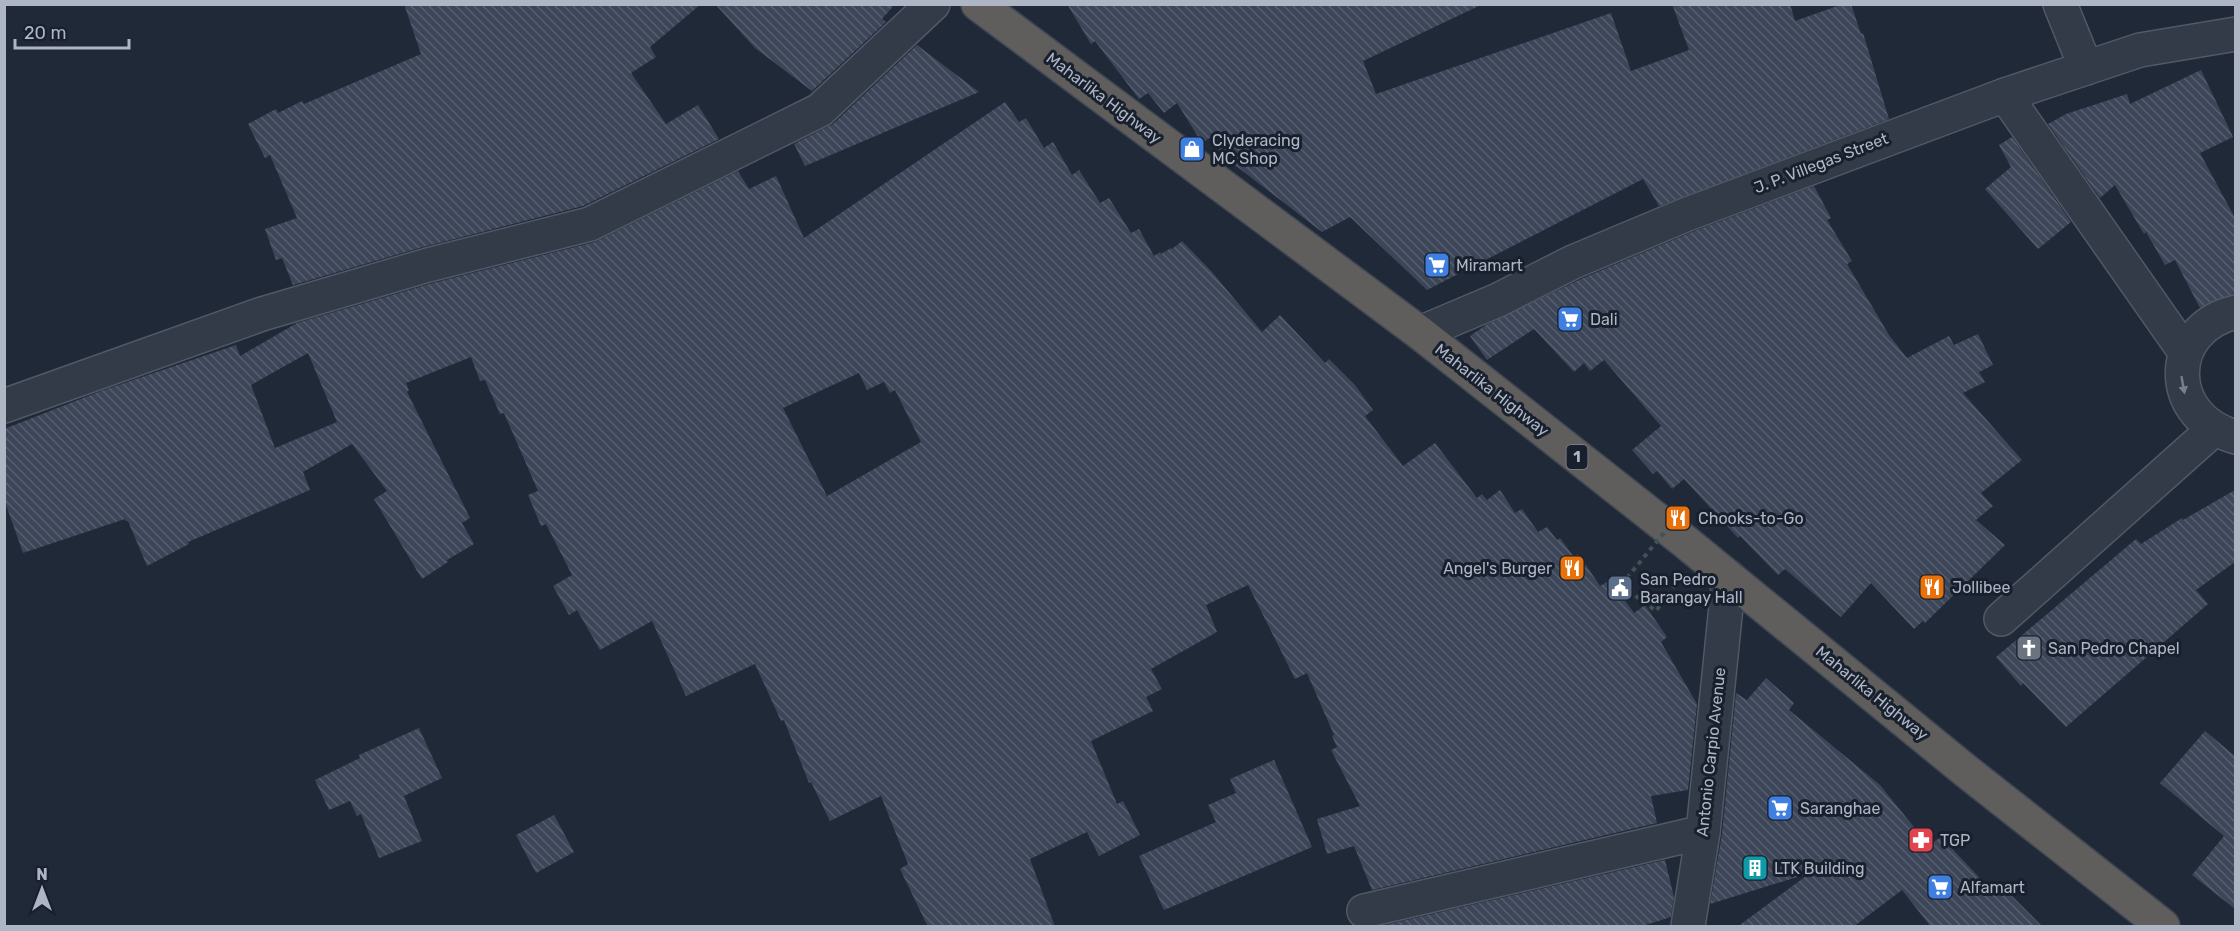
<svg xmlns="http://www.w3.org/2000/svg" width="2240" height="931" font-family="Rubik,sans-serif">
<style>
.building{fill:url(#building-back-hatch);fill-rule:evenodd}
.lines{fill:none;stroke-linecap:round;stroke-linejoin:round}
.minor-casing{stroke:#515866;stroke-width:36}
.tertiary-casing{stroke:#515866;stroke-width:36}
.trunk-casing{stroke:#3e4553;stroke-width:36}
.path{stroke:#3f5256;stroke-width:4;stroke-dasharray:4.5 4.5;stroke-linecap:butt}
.minor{stroke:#333b48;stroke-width:33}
.tertiary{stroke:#333b48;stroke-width:33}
.trunk{stroke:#605e5c;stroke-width:33}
.path-bridge{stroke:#3f5256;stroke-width:4;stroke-dasharray:4.5 4.5;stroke-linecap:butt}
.oneway{fill:#777e8d}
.labels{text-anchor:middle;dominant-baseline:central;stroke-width:6;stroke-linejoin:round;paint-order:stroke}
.shield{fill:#19202d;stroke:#818897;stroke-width:1.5}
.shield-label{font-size:15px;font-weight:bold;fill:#aeb5c5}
.street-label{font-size:16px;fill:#aeb5c5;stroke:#19202d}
.poi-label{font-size:16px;fill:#aeb5c5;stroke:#19202d;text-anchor:start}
</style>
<defs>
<pattern id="building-back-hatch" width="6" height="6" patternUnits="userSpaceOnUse" patternTransform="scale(1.5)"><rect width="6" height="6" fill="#3c4658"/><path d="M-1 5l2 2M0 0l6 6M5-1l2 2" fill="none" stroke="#565e6e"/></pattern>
</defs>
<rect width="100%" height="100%" fill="#202938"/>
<path class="building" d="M404,4H701L650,47L656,57L631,73L666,124L698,105L719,139L583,206L423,247L293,285L282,258L276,260L265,229L297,218L270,155L265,158L248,124L276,109L278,113L302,101L304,104L421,54Z
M715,4H895L882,19L886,22L812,91L755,48Z
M1067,4H1483L1363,61L1376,94L1611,13L1631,71L1689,50L1672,4H1790L1795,21L1843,4H1851L1861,34L1863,33L1889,119L1659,206L1643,179L1427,290L1350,217L1322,232L1223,156L1211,137L1202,143L1177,103L1164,113L1148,93L1139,99L1095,41L1091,44Z
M917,45L979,92L805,166L794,144L833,124Z
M2201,70L2233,137L2200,153L2235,218V293L2200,308L2175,260L2165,265L2146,232L2144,234L2115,185L2100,198L2048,124L2066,114L2127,94L2130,104Z
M1005,102L1019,122L1026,118L1044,148L1053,142L1072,175L1079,170L1100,203L1109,198L1131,233L1139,229L1154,256L1160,252L1161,254L1171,248L1172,249L1182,241L1212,272L1262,332L1280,315L1325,363L1329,359L1355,385L1373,410L1365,416L1403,466L1435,443L1477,498L1482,494L1487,500L1500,490L1515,513L1522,509L1538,532L1547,527L1557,540L1560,538L1574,557L1577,554L1588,568L1600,586L1610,580L1634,613L1645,605L1667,637L1661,642L1697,704L1688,790L1651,796L1657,823L1372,890L1354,846L1327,854L1317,819L1360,806L1331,750L1337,747L1332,736L1334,735L1307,673L1295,679L1248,585L1206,605L1217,632L1151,669L1162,689L1146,697L1153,711L1091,741L1117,804L1123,801L1140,835L1099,856L1087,832L1030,859L1055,927H928L900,869L908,864L881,796L830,821L811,782L809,783L784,720L781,721L755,664L686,696L652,621L600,650L577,610L569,615L553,586L572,575L546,524L541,526L528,495L538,491L504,413L500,414L485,380L480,381L471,357L406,383L409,390L407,392L470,518L462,523L474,544L447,560L448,562L422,579L374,499L387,491L352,444L303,472L310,490L188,542L189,544L147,566L128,521H126L125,519L23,553L4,499V429L101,391L236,345L240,356L297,323L433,283L595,242L738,171L749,189L776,176L804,238ZM308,353L337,422L275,448L251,385ZM859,373L867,390L884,382L890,393L895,390L921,442L827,496L783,408Z
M2012,137L2071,222L2038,249L1985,189L2011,167L1999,145Z
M1814,186L1831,218L1827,220L1852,261L1847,264L1889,335L1907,358L1949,336L1954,345L1978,334L1993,365L1979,372L1985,382L1963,393L2022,460L1981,493L1993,506L1976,520L2005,545L1925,623L1923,621L1914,629L1871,583L1841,617L1785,569L1778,575L1740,536L1738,538L1684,479L1672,489L1657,471L1653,474L1632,450L1661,426L1604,360L1590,371L1584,363L1574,372L1534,329L1487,360L1470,336L1486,325L1581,279L1692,232Z
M2235,490V562L2196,590L2208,604L2066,727L2023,683L2021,686L1996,657L2136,539L2141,544L2182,518L2183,520Z
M1766,678L1794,703L1789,710L1880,785L1918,832L1921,830L1932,843L1941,837L1994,893L2001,885L2043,927H1931L1902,890L1853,927H1737L1810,873L1710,904L1722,834L1736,693L1747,700Z
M419,728L442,778L404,796L422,841L379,858L361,814L357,816L350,801L329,810L315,780L360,758L359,755Z
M2205,731L2235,756V909L2192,875L2224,836L2160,783Z
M1274,760L1312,847L1164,910L1139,856L1216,822L1208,805L1236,793L1230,779Z
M554,815L574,852L536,873L516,835Z
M1665,860L1674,897L1671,917L1639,927L1385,925Z"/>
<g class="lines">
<g class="minor-casing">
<path id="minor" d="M2060,4L2086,68
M2005,95L2185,352
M2236,312C2164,329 2165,418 2236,437
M4,406L262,314L428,265L590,224L820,110L933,4
M2001,619L2214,429
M1364,911L1703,832"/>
</g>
<g class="tertiary-casing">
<path id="tertiary" d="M1420,333L1498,300L1573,262L1685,215L2005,95L2140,50L2236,34
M1688,926L1703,832L1729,577"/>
</g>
<g class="trunk-casing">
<path id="trunk" d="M978,4L1420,333L1683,540L1966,771L2163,926"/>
</g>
<path class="path" d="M1621,585L1656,611L1677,582"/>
<use href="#minor" class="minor"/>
<use href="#tertiary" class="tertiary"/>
<use href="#trunk" class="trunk"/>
<path class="path-bridge" d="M1621,585L1682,511"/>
</g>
<defs><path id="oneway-solid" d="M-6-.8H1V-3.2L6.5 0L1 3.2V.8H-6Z" transform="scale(1.5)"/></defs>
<use class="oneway" href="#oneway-solid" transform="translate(2183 385) rotate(80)"/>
<defs>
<g id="shop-square" transform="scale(1.35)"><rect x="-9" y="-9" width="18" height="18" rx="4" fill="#3f7fe0" stroke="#19202d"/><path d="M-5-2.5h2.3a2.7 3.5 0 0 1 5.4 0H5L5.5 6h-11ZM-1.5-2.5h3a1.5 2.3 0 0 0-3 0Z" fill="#fff"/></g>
<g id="supermarket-square" transform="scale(1.35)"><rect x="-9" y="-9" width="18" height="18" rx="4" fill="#3f7fe0" stroke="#19202d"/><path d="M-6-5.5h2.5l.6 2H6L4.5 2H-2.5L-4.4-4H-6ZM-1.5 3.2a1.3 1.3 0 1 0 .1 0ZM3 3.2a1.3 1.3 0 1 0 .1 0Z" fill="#fff"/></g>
<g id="restaurant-square" transform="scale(1.35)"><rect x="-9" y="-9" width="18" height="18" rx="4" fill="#e8710a" stroke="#19202d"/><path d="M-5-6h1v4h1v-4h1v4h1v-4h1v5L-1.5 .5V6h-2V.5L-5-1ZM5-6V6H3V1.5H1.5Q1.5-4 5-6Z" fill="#fff"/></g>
<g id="civic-square" transform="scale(1.35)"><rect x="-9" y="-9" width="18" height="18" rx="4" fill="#5c6f8a" stroke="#19202d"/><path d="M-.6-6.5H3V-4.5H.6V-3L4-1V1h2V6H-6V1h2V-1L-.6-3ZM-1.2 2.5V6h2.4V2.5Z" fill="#fff"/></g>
<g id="church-square" transform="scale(1.35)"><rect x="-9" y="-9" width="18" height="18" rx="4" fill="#6b7280" stroke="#19202d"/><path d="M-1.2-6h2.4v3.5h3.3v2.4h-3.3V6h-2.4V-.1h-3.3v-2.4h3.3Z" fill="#fff"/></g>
<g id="pharmacy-square" transform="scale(1.35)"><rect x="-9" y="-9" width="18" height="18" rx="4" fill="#e0444e" stroke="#19202d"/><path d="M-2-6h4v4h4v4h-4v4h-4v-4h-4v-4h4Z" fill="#fff"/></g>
<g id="building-square" transform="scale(1.35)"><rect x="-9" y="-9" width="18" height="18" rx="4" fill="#0f9aa8" stroke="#19202d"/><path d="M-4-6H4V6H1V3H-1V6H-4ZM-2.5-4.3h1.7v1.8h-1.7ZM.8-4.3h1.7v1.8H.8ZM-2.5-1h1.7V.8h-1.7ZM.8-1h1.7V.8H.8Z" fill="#fff"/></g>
</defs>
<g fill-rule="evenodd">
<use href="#shop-square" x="1192" y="149"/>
<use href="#supermarket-square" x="1437" y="265"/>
<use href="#supermarket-square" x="1570" y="319"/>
<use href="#restaurant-square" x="1678" y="518"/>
<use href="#restaurant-square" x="1572" y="568"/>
<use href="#restaurant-square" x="1932" y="587"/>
<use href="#civic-square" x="1620" y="588"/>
<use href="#church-square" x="2029" y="648"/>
<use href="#supermarket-square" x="1780" y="808"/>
<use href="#pharmacy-square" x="1921" y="840"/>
<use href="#building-square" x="1755" y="868"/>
<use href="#supermarket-square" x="1940" y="887"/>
</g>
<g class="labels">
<rect class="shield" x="1566.5" y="445" width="21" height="24" rx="4.5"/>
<g class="shield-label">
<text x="1577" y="457">1</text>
</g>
<g class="street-label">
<text transform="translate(1104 98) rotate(37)">Maharlika Highway</text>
<text transform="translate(1821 163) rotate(-21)">J. P. Villegas Street</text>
<text transform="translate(1492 390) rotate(38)">Maharlika Highway</text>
<text transform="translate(1872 693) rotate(39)">Maharlika Highway</text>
<text transform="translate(1711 752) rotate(-84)">Antonio Carpio Avenue</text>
</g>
<g class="poi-label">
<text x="1212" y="140">Clyderacing<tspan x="1212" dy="18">MC Shop</tspan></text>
<text x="1456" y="265">Miramart</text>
<text x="1590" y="319">Dali</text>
<text x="1698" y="518">Chooks-to-Go</text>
<text x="1552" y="568" text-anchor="end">Angel's Burger</text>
<text x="1640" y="579">San Pedro<tspan x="1640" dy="18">Barangay Hall</tspan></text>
<text x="1952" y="587">Jollibee</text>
<text x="2048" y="648">San Pedro Chapel</text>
<text x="1800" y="808">Saranghae</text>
<text x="1940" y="840">TGP</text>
<text x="1774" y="868">LTK Building</text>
<text x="1960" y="887">Alfamart</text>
</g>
</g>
<rect width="2240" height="931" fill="none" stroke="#aeb5c5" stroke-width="12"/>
<g transform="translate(42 889)" stroke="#19202d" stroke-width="4.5" paint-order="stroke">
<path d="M0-4.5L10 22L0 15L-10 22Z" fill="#aeb5c5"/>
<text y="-9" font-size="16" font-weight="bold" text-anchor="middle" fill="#aeb5c5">N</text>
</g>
<path d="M15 39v9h114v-9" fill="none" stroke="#aeb5c5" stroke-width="3"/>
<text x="24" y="39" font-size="18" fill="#aeb5c5" stroke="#19202d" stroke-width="4.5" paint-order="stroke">20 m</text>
</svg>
